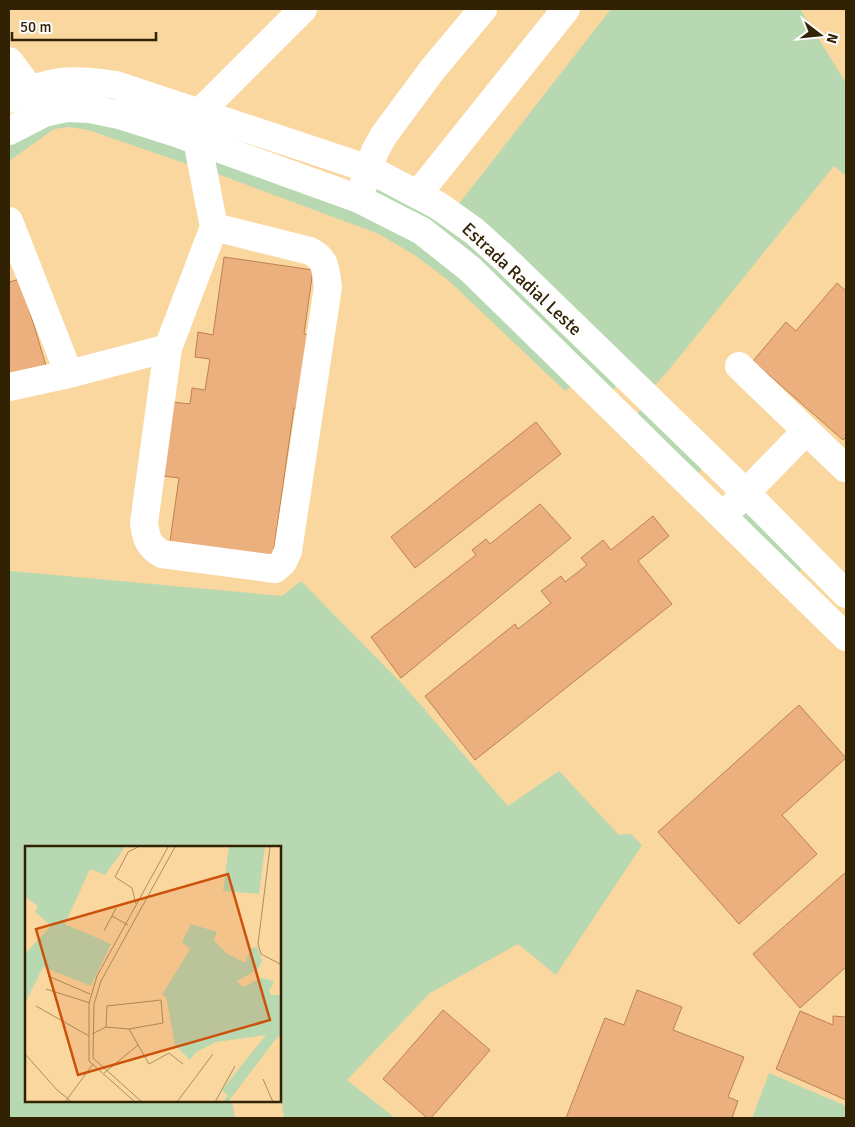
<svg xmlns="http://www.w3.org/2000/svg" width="855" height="1127" font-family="Signika,sans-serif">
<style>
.green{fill:#b8d8b1}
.building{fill:#ecb07f;stroke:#bd814d}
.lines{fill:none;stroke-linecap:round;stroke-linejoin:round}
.minor{stroke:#fff;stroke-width:28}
.labels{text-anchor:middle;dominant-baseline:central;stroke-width:4;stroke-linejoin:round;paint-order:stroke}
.street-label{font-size:18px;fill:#322204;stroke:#fdfdfd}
.inset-road{fill:none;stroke:#a98f61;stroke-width:1}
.view{fill:#cd510b;fill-opacity:0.15;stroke:#cd510b;stroke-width:2.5}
.inset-edge{fill:none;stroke:#322204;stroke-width:2.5}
</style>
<rect width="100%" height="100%" fill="#f9d79f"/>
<path class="green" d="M611,9H800L846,83V176L834,166L667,372L655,385L458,205Z
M83,117L191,147L196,167L88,130L69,127L54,129L9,161V142L23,132Z
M206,154L365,211L417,237L574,384L565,391L448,280L416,256L379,234L210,171Z
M374,185L447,221L616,384L615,388L610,391L378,199L372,188Z
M642,409L702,466L700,472L696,473L638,416V412Z
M745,509L802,567L799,573L737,512Z
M11,571L282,596L301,581L406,688L508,806L559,771L619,835L631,834L642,845L556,975L518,944L430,993L347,1080L395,1118H284L280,1088V847H26V1101H232L235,1118H9V572Z
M769,1073L846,1106V1118H752Z"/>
<path class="building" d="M224,257L313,270L304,334L312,335L301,409L294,408L272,562L169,548L179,478L163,476L173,402L190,404L192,388L205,390L210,359L195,357L198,332L213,335Z
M20,279L47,369L9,381V282Z
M837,283L846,291V437L843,440L753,361L786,322L796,331Z
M536,422L561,454L415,568L391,537Z
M540,504L571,538L401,678L371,637L476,555L472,550L486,539L490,544Z
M653,516L669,536L638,561L672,604L475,760L425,696L515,624L518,629L551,603L541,591L561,576L565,582L587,565L581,558L603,540L611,550Z
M799,705L846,758L782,815L817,854L739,924L658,832Z
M846,872V967L800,1008L753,954Z
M637,990L682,1007L673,1030L744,1057L728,1097L738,1101L732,1118H566L605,1018L624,1025Z
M443,1010L490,1050L431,1118H427L383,1079Z
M800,1011L833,1025V1016L846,1017V1100L776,1069Z"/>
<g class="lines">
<path class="minor" d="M9,61L30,89L39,103
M9,99C51,79 71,78 116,85L369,169L439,206L474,231L503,257L746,493L846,594
M189,123L303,9
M9,131L44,113L66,108L90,109L119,115L179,134L359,199L422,231L470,269L846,637
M197,140L214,227L168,348L144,523C146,538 148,546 162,554L275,569L283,562L288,551L328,287C325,269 327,260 310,251L214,227
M363,186L375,151L384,135L432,70L483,9
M418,194L566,9
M9,221L69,374
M739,366L845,468
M9,387L69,374L168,348
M734,505L806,431"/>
</g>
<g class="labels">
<g class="street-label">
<text transform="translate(522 279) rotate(43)">Estrada Radial Leste</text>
</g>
</g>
<g transform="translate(25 846)">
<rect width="256" height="256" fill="#f9d79f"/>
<path d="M0,1H100L80,29L65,23L40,78L86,98L66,140L18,121L0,157V108L26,80L10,66L13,60L0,51ZM204,1H240L234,48L198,45ZM166,78L192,86L189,94L201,107L220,117L226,102L232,101L237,115L232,124L212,135L218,141L236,132L245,134L249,136L244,144L246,149H256V192L253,190L203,256H198L203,249L197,244L241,189L191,196L171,206L165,214L150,199L141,151L137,149L165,103L157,96Z" fill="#b8d8b1"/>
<path class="inset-road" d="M245,1L233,98L236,108L257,119M111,58L107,42L90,31L103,6L113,1M87,70L103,79M79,85L91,62M23,130L65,148M21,143L65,157M11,160L64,190M104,183L124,218L144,207L158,218M67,188L81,181L104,183L138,177L136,154L82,160L81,181M0,208L32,244L47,256M79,227L113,199M238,233L248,256M40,256L68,218M110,256L64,215V157L72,130L143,1M117,256L68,212L69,158L76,135L150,1M152,256L188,208M190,256L210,220"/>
<path class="view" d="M203,28L245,174L53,229L11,83Z"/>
<rect width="256" height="256" class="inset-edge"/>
</g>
<rect width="855" height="1127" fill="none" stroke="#322204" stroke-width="20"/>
<g transform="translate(820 35) rotate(106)" stroke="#fdfdfd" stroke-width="4" paint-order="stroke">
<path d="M0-4L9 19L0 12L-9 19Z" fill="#322204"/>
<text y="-8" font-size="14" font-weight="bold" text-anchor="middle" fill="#322204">N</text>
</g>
<path d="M12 32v8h144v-8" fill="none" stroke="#322204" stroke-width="2.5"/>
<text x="20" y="32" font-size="15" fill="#322204" stroke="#fdfdfd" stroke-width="4" paint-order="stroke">50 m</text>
</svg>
